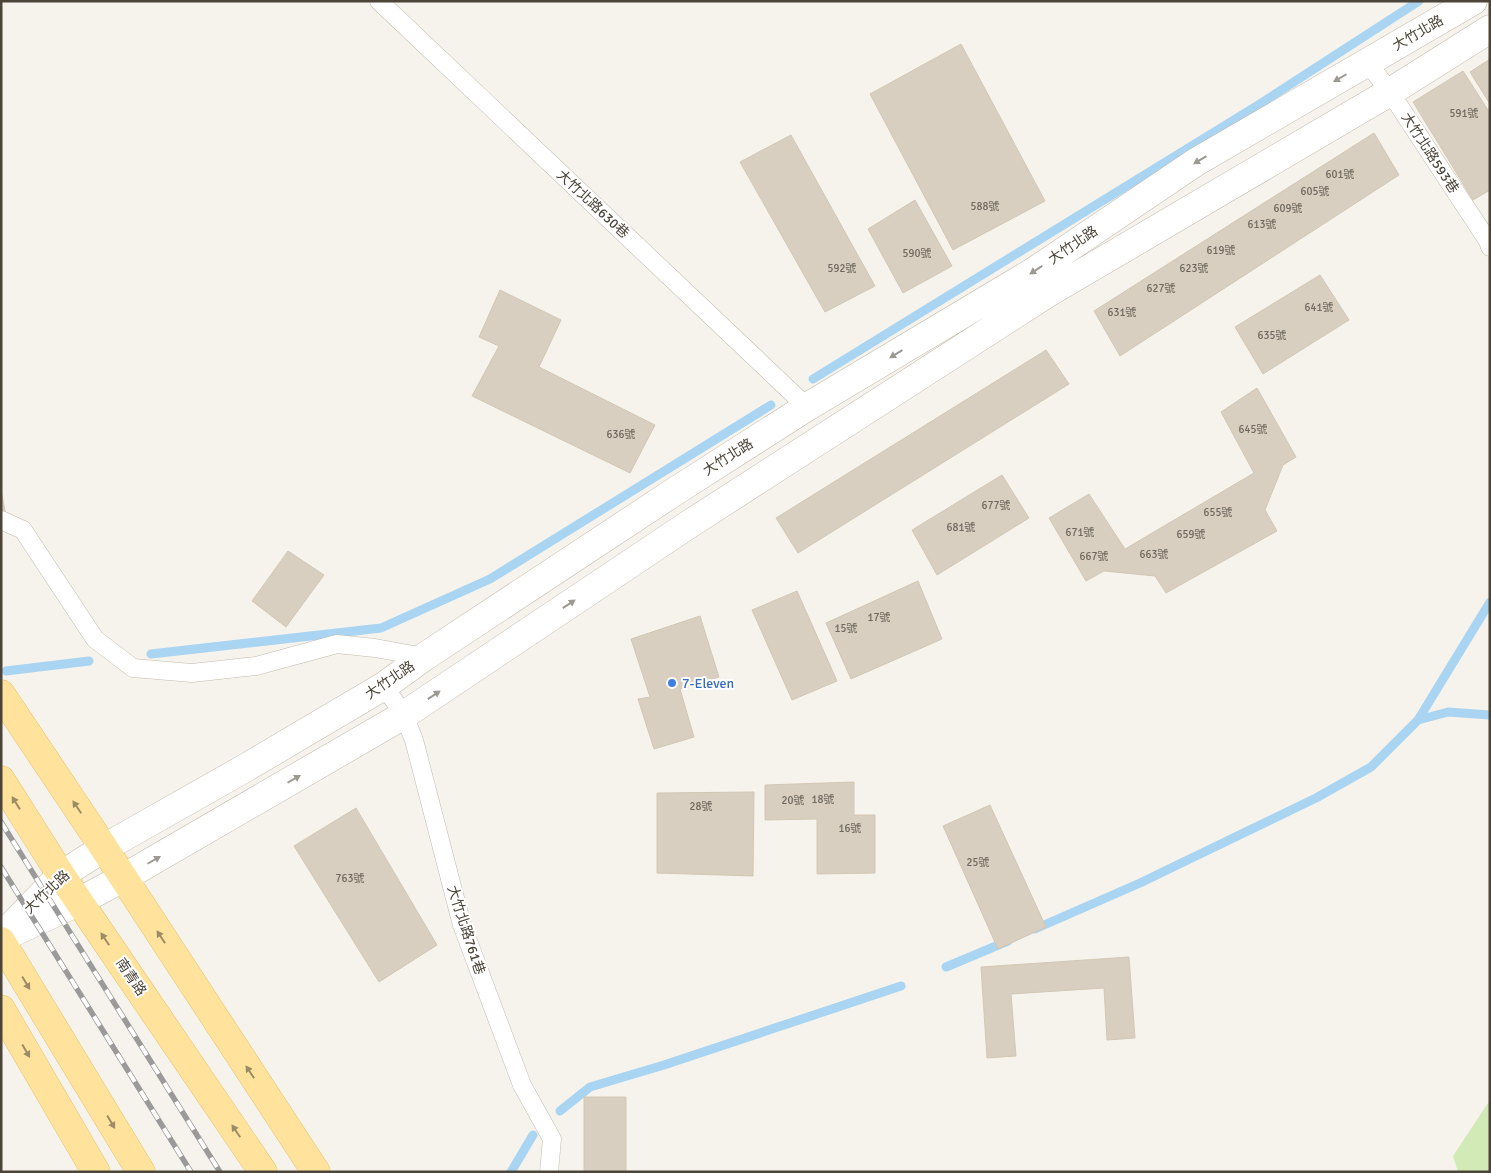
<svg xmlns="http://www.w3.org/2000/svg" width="1491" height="1173" font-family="Signika,'Noto Sans TC',sans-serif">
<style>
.green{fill:#d2eab5}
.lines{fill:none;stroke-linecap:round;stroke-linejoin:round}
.stream{stroke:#a9d4f2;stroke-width:9}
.building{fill:#d8cfc1;stroke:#d3c7b4}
.service-casing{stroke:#c2bbae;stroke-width:19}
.tertiary-casing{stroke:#c2bbae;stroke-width:29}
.primary-casing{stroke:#e6c16a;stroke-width:29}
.service{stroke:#fff;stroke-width:18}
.tertiary{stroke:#fff;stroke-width:28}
.primary{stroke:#ffe39c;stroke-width:28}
.rail-casing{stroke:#9a9a9a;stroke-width:5.5}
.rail{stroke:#fff;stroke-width:4;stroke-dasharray:11;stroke-linecap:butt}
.oneway{fill:#9c9892}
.oneway2{fill:#9c8c66}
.shop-dot{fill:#3f7fe0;stroke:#fff;stroke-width:2}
.labels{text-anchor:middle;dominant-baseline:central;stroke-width:4;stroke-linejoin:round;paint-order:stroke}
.number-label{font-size:11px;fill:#6e675b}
.street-label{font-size:14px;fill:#4b4439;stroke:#fff}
.shop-label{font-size:14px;fill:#366cbe;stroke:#fff;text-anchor:start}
</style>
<rect width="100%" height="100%" fill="#f6f3ec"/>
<path class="green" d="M1490,1100V1172H1458L1453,1156Z"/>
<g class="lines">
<path class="stream" d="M813,379L1263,102L1419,1
M151,654L381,628L490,579L771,405
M6,671L89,661
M1418,720L1448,712L1490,715
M1035,929L1140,883L1316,798L1371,767L1418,720L1490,602
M946,967L1008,941
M560,1111L590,1087L664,1065L901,986
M511,1172L533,1135"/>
</g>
<path class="building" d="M961,44L1045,201L953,250L870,94Z
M1490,59V104L1470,72Z
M1463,71L1490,113V190L1473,200L1413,102Z
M1374,133L1399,175L1120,356L1094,311Z
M791,135L875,286L825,312L740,162Z
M915,200L952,266L903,293L868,229Z
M1320,275L1349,320L1263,374L1235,327Z
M500,290L561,320L539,367L655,425L630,473L472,396L499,346L479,337Z
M1046,350L1069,384L798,553L776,518Z
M1257,388L1296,457L1283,465L1265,510L1277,531L1166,593L1155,576L1104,571L1086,581L1049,518L1089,494L1125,549L1254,473L1221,412Z
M1002,475L1029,518L937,575L912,530Z
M1,490L6,516L1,517Z
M288,551L324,575L286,627L252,601Z
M918,581L942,639L851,679L826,623Z
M797,591L837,681L792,700L752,610Z
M700,616L719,677L680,689L694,737L654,749L638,699L650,697L631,639Z
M854,782V815H875V873L817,874V819L765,820V785Z
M754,792L753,876L657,873V793Z
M990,805L1046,927L998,949L943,826Z
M356,808L437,945L379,982L294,846Z
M1129,957L1135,1038L1107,1040L1104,988L1011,994L1016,1056L987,1058L981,967Z
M584,1097H626V1172H584Z"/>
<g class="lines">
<g class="service-casing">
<path id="service" d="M379,1L807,407
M1367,62L1390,92L1488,241L1490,247
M1,520L23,530L95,639L133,668L192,673L256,666L337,644L375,648L424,657
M384,686L404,715L414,740L462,925L522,1085L552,1139L549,1172"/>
</g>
<g class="tertiary-casing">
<path id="tertiary" d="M14,932L80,901L123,878L404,715L691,523L1048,293L1390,92L1490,29
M1,937L61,875L104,848L247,767L384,686L424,657L674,492L807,407L1033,272L1196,162L1473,1"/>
</g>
<g class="primary-casing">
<path id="primary" d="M1,694L104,848L316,1172
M1,780L61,875L263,1172
M1,941L141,1172
M1,1009L96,1172"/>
</g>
<use href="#service" class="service"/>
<use href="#tertiary" class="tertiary"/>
<use href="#primary" class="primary"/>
<g class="rail-casing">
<path id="rail" d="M1,822L220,1172
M1,867L191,1172"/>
</g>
<use href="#rail" class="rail"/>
</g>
<defs><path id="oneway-solid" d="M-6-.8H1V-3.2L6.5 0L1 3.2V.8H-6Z" transform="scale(1.25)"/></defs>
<g class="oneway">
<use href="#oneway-solid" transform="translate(1340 78) rotate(150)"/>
<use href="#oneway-solid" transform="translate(1200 160) rotate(149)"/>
<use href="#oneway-solid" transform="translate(1036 270) rotate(147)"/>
<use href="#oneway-solid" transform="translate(896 354) rotate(149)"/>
<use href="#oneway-solid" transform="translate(569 604) rotate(-34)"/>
<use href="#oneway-solid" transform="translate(434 695) rotate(-34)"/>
<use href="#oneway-solid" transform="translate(294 779) rotate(-30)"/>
<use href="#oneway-solid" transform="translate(154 860) rotate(-30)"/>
</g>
<g class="oneway2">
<use href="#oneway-solid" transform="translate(16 803) rotate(-122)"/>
<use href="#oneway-solid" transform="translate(77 807) rotate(-124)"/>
<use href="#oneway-solid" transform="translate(161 937) rotate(-123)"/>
<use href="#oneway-solid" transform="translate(105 939) rotate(-124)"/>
<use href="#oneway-solid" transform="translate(26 983) rotate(59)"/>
<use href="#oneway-solid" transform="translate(26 1051) rotate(60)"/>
<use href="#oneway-solid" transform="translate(250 1072) rotate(-123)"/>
<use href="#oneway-solid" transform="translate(111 1122) rotate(59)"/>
<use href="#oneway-solid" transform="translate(236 1131) rotate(-124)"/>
</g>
<circle class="shop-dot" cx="672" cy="683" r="5"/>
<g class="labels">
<g class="number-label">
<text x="1464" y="113">591號</text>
<text x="1340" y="174">601號</text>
<text x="1315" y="191">605號</text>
<text x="985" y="206">588號</text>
<text x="1288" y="208">609號</text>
<text x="1262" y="224">613號</text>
<text x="1221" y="250">619號</text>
<text x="917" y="253">590號</text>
<text x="842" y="268">592號</text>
<text x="1194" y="268">623號</text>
<text x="1161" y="288">627號</text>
<text x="1319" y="307">641號</text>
<text x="1122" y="312">631號</text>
<text x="1272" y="335">635號</text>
<text x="1253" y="429">645號</text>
<text x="621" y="434">636號</text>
<text x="996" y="505">677號</text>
<text x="1218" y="512">655號</text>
<text x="961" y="527">681號</text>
<text x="1080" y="532">671號</text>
<text x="1191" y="534">659號</text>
<text x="1154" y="554">663號</text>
<text x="1094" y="556">667號</text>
<text x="879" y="617">17號</text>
<text x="846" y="628">15號</text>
<text x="823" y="799">18號</text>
<text x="793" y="800">20號</text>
<text x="701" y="806">28號</text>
<text x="850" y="828">16號</text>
<text x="978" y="862">25號</text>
<text x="350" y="878">763號</text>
</g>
<g class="street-label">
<text transform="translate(1418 33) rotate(-30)">大竹北路</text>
<text transform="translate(1430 153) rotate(57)">大竹北路593巷</text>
<text transform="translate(593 204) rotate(43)">大竹北路630巷</text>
<text transform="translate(1073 245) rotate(-34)">大竹北路</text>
<text transform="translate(728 457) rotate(-32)">大竹北路</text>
<text transform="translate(390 680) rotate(-34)">大竹北路</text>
<text transform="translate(47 892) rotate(-43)">大竹北路</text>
<text transform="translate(466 930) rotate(72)">大竹北路761巷</text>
<text transform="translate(131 977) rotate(56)">南青路</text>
</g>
<g class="shop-label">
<text x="682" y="683">7-Eleven</text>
</g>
</g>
<rect width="1491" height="1173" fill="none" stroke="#4b4439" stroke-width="5"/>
</svg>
